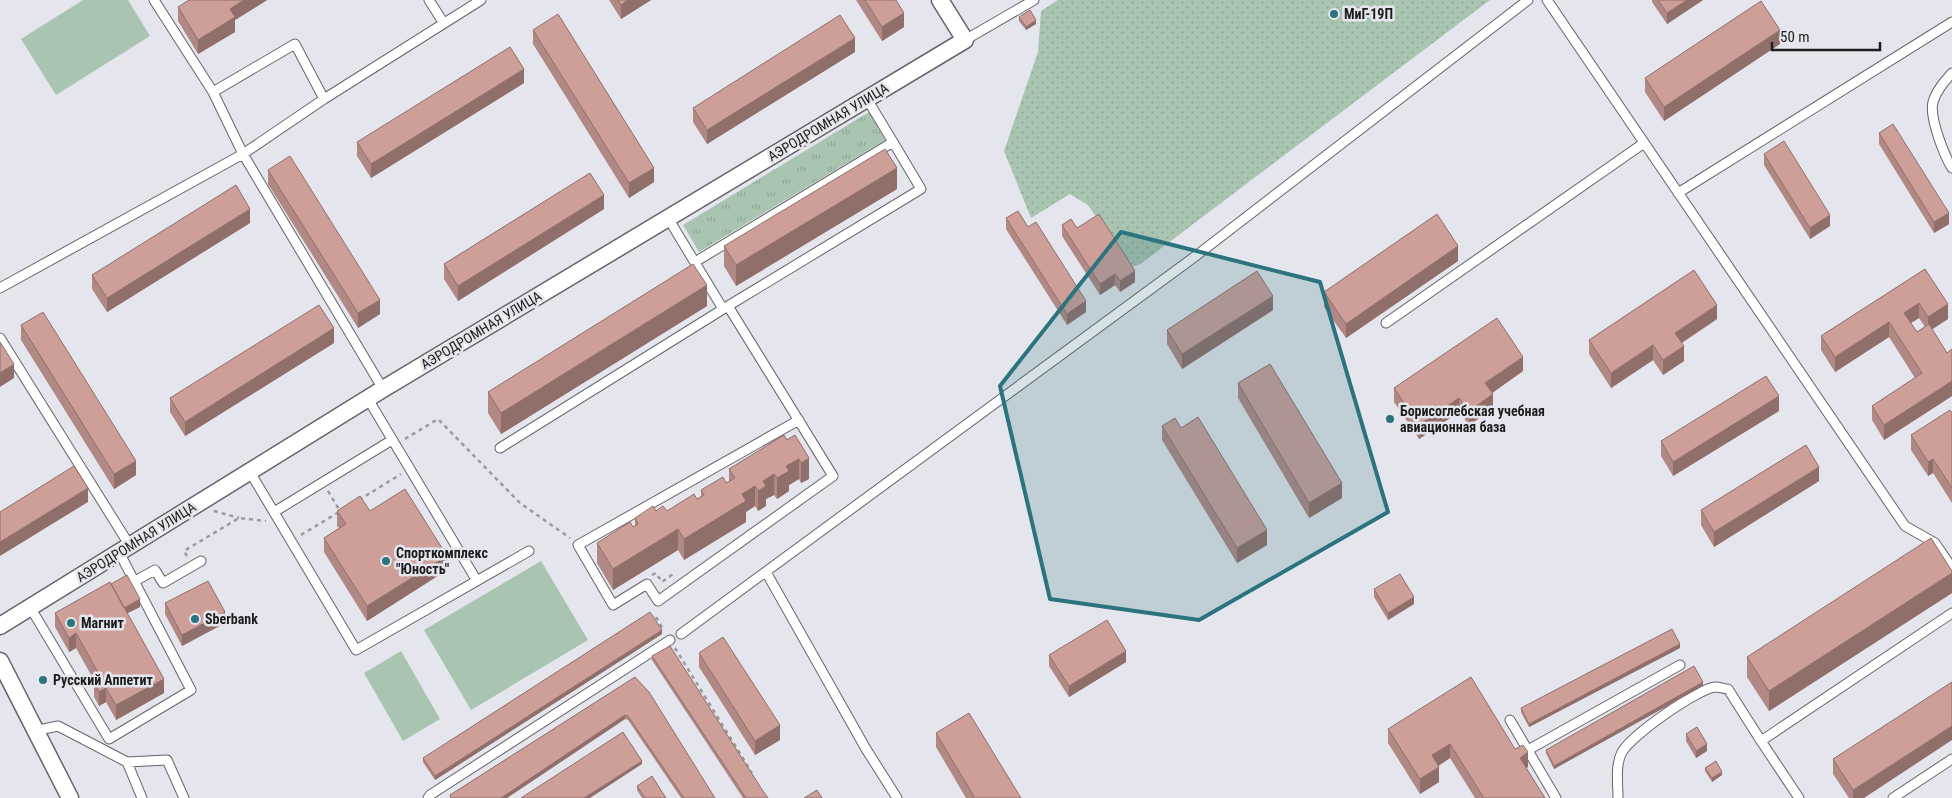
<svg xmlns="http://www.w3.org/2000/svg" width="1952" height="798" font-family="'Roboto Condensed',sans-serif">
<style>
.grass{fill:url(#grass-tufts)}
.park{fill:url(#park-dots)}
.pitch{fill:#a9c4b0}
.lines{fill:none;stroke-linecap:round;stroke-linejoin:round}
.service-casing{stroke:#64646b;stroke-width:11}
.minor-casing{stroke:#64646b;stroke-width:19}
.path{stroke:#9a9aa0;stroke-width:2.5;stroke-dasharray:4 4;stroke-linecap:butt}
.service{stroke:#fff;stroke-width:9}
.minor{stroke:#fff;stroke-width:16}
.wall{fill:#b18884;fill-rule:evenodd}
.shaded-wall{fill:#906f6b}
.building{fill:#ce9e99;stroke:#906f6b}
.marked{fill:#2b737d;fill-opacity:0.2;stroke:#2b737d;stroke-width:4;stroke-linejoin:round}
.poi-dot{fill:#2b737d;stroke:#e5e6ed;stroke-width:2}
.labels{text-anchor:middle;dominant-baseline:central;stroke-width:5;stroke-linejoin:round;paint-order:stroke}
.poi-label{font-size:14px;font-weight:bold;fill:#1d1d1f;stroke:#e5e6ed;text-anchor:start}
.street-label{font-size:14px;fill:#1d1d1f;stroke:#e5e6ed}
</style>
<defs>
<pattern id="grass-tufts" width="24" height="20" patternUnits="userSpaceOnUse" patternTransform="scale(1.25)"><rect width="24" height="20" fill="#a9c4b0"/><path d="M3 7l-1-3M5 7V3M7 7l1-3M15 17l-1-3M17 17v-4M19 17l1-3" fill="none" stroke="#91a897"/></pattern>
<pattern id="park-dots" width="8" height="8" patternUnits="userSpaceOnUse" patternTransform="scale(1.25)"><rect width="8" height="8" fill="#a9c4b0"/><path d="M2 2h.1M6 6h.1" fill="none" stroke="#91a897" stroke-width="1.8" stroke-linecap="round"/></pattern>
</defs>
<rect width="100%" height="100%" fill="#e5e6ed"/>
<path class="grass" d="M869,112L885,140L699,252L683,225Z"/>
<path class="park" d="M1058,0H1490L1139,265L1130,267L1088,205L1070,194L1031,218L1004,151L1038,52L1041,11Z"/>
<path class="pitch" d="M83,0H128L150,36L56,95L21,39Z
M541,561L588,640L471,710L424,630Z
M401,651L440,719L403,741L364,673Z"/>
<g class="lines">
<g class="service-casing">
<path id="service" d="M154,0L213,92L243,154L383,389
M429,0L443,22
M1547,0L1905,526L1935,543L1952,568
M965,40L1034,0
M1952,73C1944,82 1936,91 1933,102C1929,117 1944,155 1952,168
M213,92L295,44L324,99
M867,99L893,142
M1678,193L1952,22
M668,218L723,309
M0,288L243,154L324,99L481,0
M728,306L833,476L658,601L647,584L613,605L578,545L799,420
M1386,323L1644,143
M0,338L130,546
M368,399L477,581
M500,448L728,306L921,189L893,142L695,262
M250,472L356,650L529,551
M274,512L392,440
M766,572L866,749L897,798
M135,581L155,570L163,583L201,561
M30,607L109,739L191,690L119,552
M681,634L1197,255L1528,0
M1510,720L1556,798
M34,731L58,726L127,762L142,798
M1528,750L1680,665
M127,762L167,760L184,798
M428,798L430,795L670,640
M1618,798C1618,784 1615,765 1622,752C1632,735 1698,688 1716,687C1720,687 1724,689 1728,689L1761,741
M1799,798L1761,741L1952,613
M1893,798L1952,759"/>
</g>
<g class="minor-casing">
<path id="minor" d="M0,626L383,389L965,40L940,0
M0,661L70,798"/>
</g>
<path class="path" d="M405,439L438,419L520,503L570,538
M328,491L340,511
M359,500L401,474
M214,511L239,518
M301,535L339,512
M187,556L184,551L239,518L266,521
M652,575L656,573L662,582L673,574
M656,617L664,631
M675,648L752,773"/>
<use href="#service" class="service"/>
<use href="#minor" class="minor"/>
</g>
<path class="wall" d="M189,0H267L235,20V32L198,54L178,21V7Z
M609,0H651L621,19Z
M856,0H896L904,27L882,41Z
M1652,0H1703L1667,24L1652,2Z
M1019,17L1036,24L1026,30L1019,21Z
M533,30L654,182L629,198L533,44Z
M1780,44L1664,121L1645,92V78Z
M855,52L707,144L693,122V108Z
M524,83L371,178L357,156V142Z
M1879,133L1949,224L1934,233L1879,144Z
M1764,154L1830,226L1810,239L1764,165Z
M268,170L380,314L358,328L268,184Z
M897,189L736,286L724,266V246Z
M604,209L458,301L444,279V264Z
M1006,218L1028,227L1086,312L1067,325L1006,229Z
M250,223L107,312L92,289V275Z
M1062,225L1077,228L1135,282L1120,292L1115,285L1100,295L1062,236Z
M1458,261L1346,338L1324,307V292Z
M1925,269L1948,319L1932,329L1947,353L1952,349V396L1884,440L1872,420V406L1915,378L1889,337L1835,372L1821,350V336ZM1919,318L1925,327L1917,332L1911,323Z
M707,306L501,434L488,413V392Z
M1273,310L1182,369L1167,344V330Z
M1717,319L1682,343L1684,361L1663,375L1653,360L1611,388L1589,354V340Z
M21,325L136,475L114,489L21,340Z
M334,343L185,436L170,412V398Z
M1523,371L1492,393L1493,409L1469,425L1459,412L1419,439L1394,402V388Z
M1238,383L1342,498L1309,518L1238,398Z
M1779,411L1673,476L1661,456V441Z
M1952,413V503L1933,473L1928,476L1911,450V435Z
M1162,426L1181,428L1267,545L1237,563L1162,440Z
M795,435L809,479L801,483L799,479L789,485V491L777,499L774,495L766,499V506L758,511L755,506L746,512V522L684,560L678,550L613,590L597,563V543L635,526V518L656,511H667L697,499L701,497V490L726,483L729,481V469Z
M1819,481L1714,547L1701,525V510Z
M337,511H370L447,570L367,621L324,552V538L339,528L337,526Z
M1952,571V593L1769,711L1747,677V657Z
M1374,589L1414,604L1388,620L1374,597Z
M165,603L225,623L182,646L165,614Z
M140,607L127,613L164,693L116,720L106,702L99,706L94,697V683L95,682L76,648L69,652L55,627V613Z
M662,634L435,780L423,762V758Z
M1680,648L1529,727L1521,712V708Z
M699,653L780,740L755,755L699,667Z
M1049,655L1126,662L1069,697L1049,666Z
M652,656L768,798H743L652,660Z
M635,677L715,798H681L628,720L625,719L507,798H450V795Z
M1703,686L1554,769L1546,753V750Z
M1388,729L1515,749L1528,767L1526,768L1545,798H1475L1450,758L1438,766L1439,782L1420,794L1388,743Z
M936,733L1021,798H966L936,747Z
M1686,734L1707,751L1696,758L1686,741Z
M1833,759L1864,798H1849L1833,774Z
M1705,768L1722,775L1712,782L1705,771Z
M637,786L666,798H642L637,790Z"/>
<path class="shaded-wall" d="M244,0H267L235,20V32L198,54V40L230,9Z
M628,0H651L621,19V5Z
M1687,0H1703L1667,24V13Z
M904,13V27L882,41V27Z
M1036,20V24L1026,30V27Z
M1780,30V44L1664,121V107Z
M855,38V52L707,144V130Z
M524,69V83L371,178V164Z
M654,168V182L629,198V183Z
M897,168V189L736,286V265Z
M604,195V209L458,301V286Z
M250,209V223L107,312V298Z
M1949,213V224L1934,233V222Z
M1830,215V226L1810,239V228Z
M1458,246V261L1346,338V324Z
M1135,271V282L1120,292V281Z
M1115,274V285L1100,295V284Z
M707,285V306L501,434V413Z
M1273,296V310L1182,369V354Z
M380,300V314L358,328V313Z
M1086,301V312L1067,325V314Z
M1919,303V318L1904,327V313Z
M1948,304V319L1928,332V317Z
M1717,305V319L1675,347V333Z
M1889,322V337L1835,372V357Z
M334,328V343L185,436V422Z
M1653,345V360L1611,388V373Z
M1684,346V361L1663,375V360Z
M1523,357V371L1485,398V383Z
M14,364V378L0,387V373Z
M1952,381V396L1884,440V425Z
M1493,394V409L1469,425V411Z
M1779,396V411L1673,476V462Z
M1459,398V412L1419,439V425Z
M809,458V479L801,483V463Z
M799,459V479L789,485V491L777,499V478L786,466Z
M1933,459V473L1928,476V462Z
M136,461V475L114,489V474Z
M1819,467V481L1714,547V532Z
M774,474V495L766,499V506L758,511V491L763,481Z
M1342,483V498L1309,518V503Z
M755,486V506L746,512V522L684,560V539L742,494Z
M88,488V502L0,556V542Z
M678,529V550L613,590V569Z
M1267,530V545L1237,563V548Z
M447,556V570L367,621V606Z
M1952,573V593L1769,711V691Z
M1414,597V604L1388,620V613Z
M140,599V607L124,615V608Z
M225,612V623L182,646V635Z
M662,630V634L435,780V776Z
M76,633V648L69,652V638Z
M1680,644V648L1529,727V724Z
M1126,651V662L1069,697V686Z
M164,679V693L116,720V705Z
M1703,682V686L1554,769V766Z
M106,688V702L99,706V692Z
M625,715V719L507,798H501Z
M780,725V740L755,755V741Z
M1952,726V740L1864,798H1853V790Z
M1450,744V758L1432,770V755Z
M1707,744V751L1696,758V751Z
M1528,752V767L1520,772V758Z
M642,761V764L590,798H584Z
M1439,767V782L1420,794V779Z
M1722,772V775L1712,782V778Z"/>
<path class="building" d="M189,0H244L230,9L235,17L198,40L178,7Z
M618,0H628L621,5Z
M865,0H896L904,13L882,27Z
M1658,0H1687L1667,13Z
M1761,1L1780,30L1664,107L1645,78Z
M1030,10L1036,20L1026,27L1019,17Z
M558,14L654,168L629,183L533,30Z
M840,15L855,38L707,130L693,108Z
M510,47L524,69L371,164L357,142Z
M1893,124L1949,213L1934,222L1879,133Z
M1784,141L1830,215L1810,228L1764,154Z
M885,149L897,168L736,265L724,246Z
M290,156L380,300L358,313L268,170Z
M590,173L604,195L458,286L444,264Z
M236,185L250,209L107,298L92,275Z
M1018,211L1028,227L1036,222L1086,301L1067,314L1006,218Z
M1099,214L1135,271L1120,281L1115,274L1100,284L1062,225L1071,219L1077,228Z
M1437,214L1458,246L1346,324L1324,292Z
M693,264L707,285L501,413L488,392Z
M1925,269L1948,304L1928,317L1919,303L1904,313L1917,332L1929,324L1947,353L1952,349V381L1884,425L1872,406L1922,373L1889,322L1835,357L1821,336Z
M1694,270L1717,305L1675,333L1684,346L1663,360L1653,345L1611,373L1589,340Z
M1257,271L1273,296L1182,354L1167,330Z
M319,305L334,328L185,422L170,398Z
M43,312L136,461L114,474L21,325Z
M1497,318L1523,357L1485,383L1493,394L1469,411L1459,398L1419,425L1394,388Z
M0,342L14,364L0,373Z
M1270,364L1342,483L1309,503L1238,383Z
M1766,376L1779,396L1673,462L1661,441Z
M1950,410L1952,413V488L1933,459L1928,462L1911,435Z
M1198,417L1267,530L1237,548L1162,426L1175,418L1181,428Z
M784,435L787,440L795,435L809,458L801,463L799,459L786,466L789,471L777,478L774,474L763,481L766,486L758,491L755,486L742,494L746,501L684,539L678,529L613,569L597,543L630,522L633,527L638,524L635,518L653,506L656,511L663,506L667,511L694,494L697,499L704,495L701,490L723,477L726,483L735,478L729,469Z
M1806,445L1819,467L1714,532L1701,510Z
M74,466L88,488L0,542V512Z
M405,489L447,556L367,606L324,538L346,524L337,511L360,496L370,511Z
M1931,538L1952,571V573L1769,691L1747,657Z
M1400,574L1414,597L1388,613L1374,589Z
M127,575L140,599L124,608L111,584Z
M208,581L225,612L182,635L165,603Z
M110,582L164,679L116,705L106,688L99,692L94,683L101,678L76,633L69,638L55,613Z
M650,612L662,630L435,776L423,758Z
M1107,620L1126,651L1069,686L1049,655Z
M1672,629L1680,644L1529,724L1521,708Z
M723,637L780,725L755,741L699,653Z
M670,646L763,791L768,798H746L652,656Z
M1694,666L1703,682L1554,766L1546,750Z
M635,677L649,692L715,798H684L628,716L625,715L501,798H451L450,795Z
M1471,677L1515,749L1523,745L1528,752L1520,758L1545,798H1484L1450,744L1432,755L1439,767L1420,779L1388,729Z
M1952,682V726L1853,790L1833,759Z
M969,713L1021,798H975L936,733Z
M1697,727L1707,744L1696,751L1686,734Z
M623,732L642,761L584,798H521Z
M1716,761L1722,772L1712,778L1705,768Z
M652,776L666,798H645L637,786Z
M817,790L822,798H804Z"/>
<path class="marked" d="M1121,232L1320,282L1388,512L1199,620L1050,599L1000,386Z"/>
<g class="poi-dot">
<circle cx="1334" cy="14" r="5"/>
<circle cx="1390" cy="419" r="5"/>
<circle cx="386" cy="561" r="5"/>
<circle cx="195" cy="619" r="5"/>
<circle cx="71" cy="623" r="5"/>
<circle cx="43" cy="680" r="5"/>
</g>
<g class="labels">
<g class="poi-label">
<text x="1344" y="14">МиГ-19П</text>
<text x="1400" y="411">Борисоглебская учебная<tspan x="1400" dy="16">авиационная база</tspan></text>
<text x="396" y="553">Спорткомплекс<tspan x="396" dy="16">"Юность"</tspan></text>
<text x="205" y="619">Sberbank</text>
<text x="81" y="623">Магнит</text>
<text x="53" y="680">Русский Аппетит</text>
</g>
<g class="street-label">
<text transform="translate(828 122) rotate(-31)">АЭРОДРОМНАЯ УЛИЦА</text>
<text transform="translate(481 330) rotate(-31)">АЭРОДРОМНАЯ УЛИЦА</text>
<text transform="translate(136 542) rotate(-32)">АЭРОДРОМНАЯ УЛИЦА</text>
</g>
</g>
<path d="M1772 42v8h108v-8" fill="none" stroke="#1d1d1f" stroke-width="2.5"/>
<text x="1780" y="42" font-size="15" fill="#1d1d1f" stroke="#e5e6ed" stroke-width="4" paint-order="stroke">50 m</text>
</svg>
